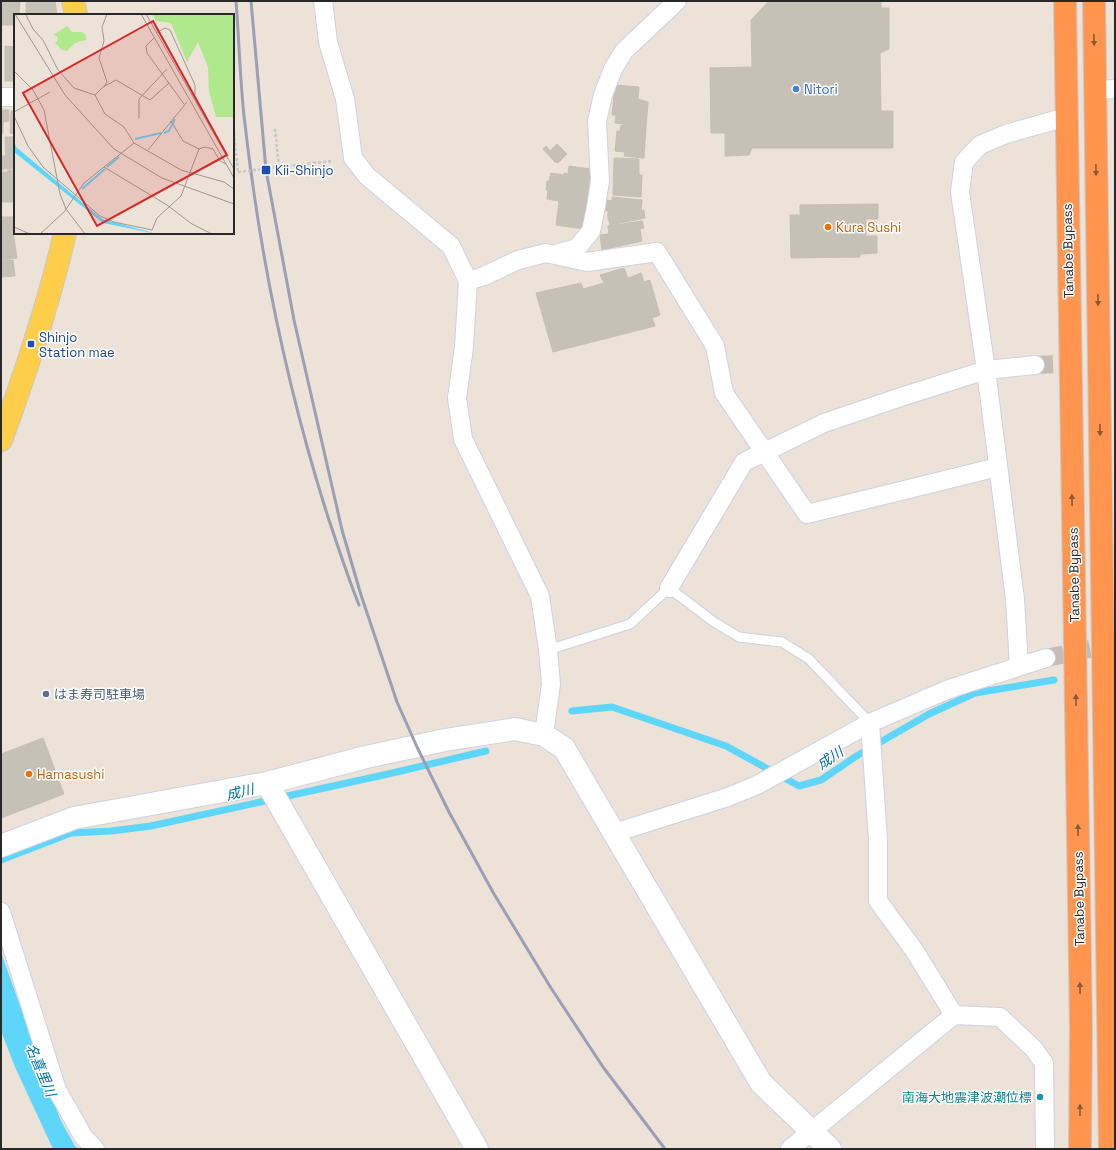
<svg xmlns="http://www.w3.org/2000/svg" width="1116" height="1150" font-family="'Space Grotesk','Noto Sans JP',sans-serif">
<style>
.water{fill:#5ed6fa}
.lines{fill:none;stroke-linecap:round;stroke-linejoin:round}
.stream{stroke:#5ed6fa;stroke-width:7}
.building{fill:#c6c1b7;stroke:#c7bfb1}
.street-tunnel{stroke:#c5bdb4;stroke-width:18;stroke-dasharray:18 9;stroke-linecap:butt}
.lane-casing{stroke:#cdd2e3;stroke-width:11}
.street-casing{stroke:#cdd2e3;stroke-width:20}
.secondary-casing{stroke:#cdd2e3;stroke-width:24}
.primary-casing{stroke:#c7c7c7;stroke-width:24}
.highway-casing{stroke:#c7c7c7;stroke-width:24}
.path{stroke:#c7c7c7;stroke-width:2.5;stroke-dasharray:3 2;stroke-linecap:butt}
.lane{stroke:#fff;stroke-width:9}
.street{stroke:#fff;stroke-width:18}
.secondary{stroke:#fff;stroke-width:22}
.primary{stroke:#fece4a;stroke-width:22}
.highway{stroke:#ff954f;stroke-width:22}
.rail{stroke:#9a9fb5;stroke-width:3}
.path-bridge{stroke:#c7c7c7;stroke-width:2.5;stroke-dasharray:3 2;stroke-linecap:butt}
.oneway{fill:#89593a}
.shop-dot{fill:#3f7fe0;stroke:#fff;stroke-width:1.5}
.transit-dot{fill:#1a4fb4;stroke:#fff;stroke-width:1.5}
.food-dot{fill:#e8710a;stroke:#fff;stroke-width:1.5}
.service-dot{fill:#5c6f8a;stroke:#fff;stroke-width:1.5}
.culture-dot{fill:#0f9aa8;stroke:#fff;stroke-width:1.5}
.labels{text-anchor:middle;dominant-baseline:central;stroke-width:3;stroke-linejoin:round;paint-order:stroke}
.shop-label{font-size:13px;fill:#366cbe;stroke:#fff;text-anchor:start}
.transit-label{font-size:13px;fill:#164399;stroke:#fff;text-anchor:start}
.food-label{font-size:13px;fill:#c56008;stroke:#fff;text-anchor:start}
.street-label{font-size:13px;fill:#282828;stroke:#fff}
.service-label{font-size:13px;fill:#4e5e75;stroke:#fff;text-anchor:start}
.culture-label{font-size:13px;fill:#0d838f;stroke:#fff;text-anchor:end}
.water-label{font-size:14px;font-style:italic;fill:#0071a3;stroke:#fff}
.inset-river{fill:none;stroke:#5ed6fa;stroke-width:2}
.inset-road{fill:none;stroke:#9e9891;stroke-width:1}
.view{fill:#d62828;fill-opacity:0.15;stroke:#d62828;stroke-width:2}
.inset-edge{fill:none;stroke:#282828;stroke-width:2}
</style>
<rect width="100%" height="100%" fill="#ece2d7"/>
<path class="water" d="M1,952L60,1119L75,1146L79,1149H53L15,1067L1,1031Z"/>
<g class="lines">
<path class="stream" d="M572,711L612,707L726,746L799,786L821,780L858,755L929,714L975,693L1054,680
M1,860L71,833L111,831L151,826L388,774L486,751"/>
</g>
<path class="building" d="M1,1H20L19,15H15V25H1Z
M26,1H55L57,15H26Z
M769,1H881V8H889V49L880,53L881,111H893V148H752L749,155L725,156V133H711L710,68L752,67L751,20Z
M5,46L15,47V81H5Z
M615,85L639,87L638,99L648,102L646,127L615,123L616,115H612Z
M1,110H9V121L3,122V133L1,134Z
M11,111H15V134L10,133Z
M621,125L646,127L644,158L624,156L625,152L615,151L617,131H620Z
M5,137H15V168L6,169Z
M557,144L567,154L558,163L555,162L543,149L546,146L550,151Z
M1,156H5V169L1,170Z
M614,158L639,159V175H642L641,197L613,195Z
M569,166L591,169L583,229L556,225L559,201L547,199L548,190H546L547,181H549L551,173L564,175V173L568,174Z
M8,170H15V202H1V172H8Z
M612,197L642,200L641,211L644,210L645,218L610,225L609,220H608V211L602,210L605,200L612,201Z
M878,204V219H866V236H877V253L860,254V257L791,258L790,215H800V205Z
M1,217H15V231H13L17,258L1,260Z
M642,221L644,228L640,229L642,241L602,250L600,235L609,234L608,226Z
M13,260L15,276L1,277V261Z
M624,268L628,278L641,273L644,282L650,280L660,315L652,318L655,326L553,352L536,293L581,283L583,289L604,283L600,275Z
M43,738L64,794L1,818V754Z"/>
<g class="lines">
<path class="street-tunnel" d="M1035,365L1115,362
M1046,658L1115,644"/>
<g class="lane-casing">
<path id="lane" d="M548,650L630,624L669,588L714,622L739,637L782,642L809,659L870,723"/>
</g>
<g class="street-casing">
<path id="street" d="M323,1L328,42L345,99L353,158L367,176L451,246L468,281L464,347L457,398L463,439L540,596L548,650L551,684L544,735
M1095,90L1115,89
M1,97H15
M556,254L577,248L591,231L596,207L600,181L597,121L603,95L613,69L624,51L677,1
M468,281L484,276L518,260L546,253L587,262L657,252L715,346L724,393L807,514L998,467
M669,588L744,462L824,423L904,396L986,370L1035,365
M1019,666L1015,599L986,370L960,192L964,162L980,145L1006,134L1066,117
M870,723L878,840V901L914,950L954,1015
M614,833L728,797L757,785L870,723L949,689L1046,658
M1,912L57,1090L83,1136L95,1149
M790,1149L954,1015L1000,1017L1034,1049L1044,1063L1045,1149"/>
</g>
<g class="secondary-casing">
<path id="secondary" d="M267,783L477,1149
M1,846L74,818L267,783L366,757L445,740L515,729L544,735L564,748L761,1083L830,1149"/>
</g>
<g class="primary-casing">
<path id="primary" d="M73,1L76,15
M1,440C26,372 49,303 65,233"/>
</g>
<g class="highway-casing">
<path id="highway" d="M1065,1L1081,1027L1080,1149
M1094,1L1110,1149"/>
</g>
<path class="path" d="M233,123L238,172
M275,129L279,167
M313,163L333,161"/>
<use href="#lane" class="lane"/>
<use href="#street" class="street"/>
<use href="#secondary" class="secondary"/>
<use href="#primary" class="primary"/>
<use href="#highway" class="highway"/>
<path class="rail" d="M236,1C239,39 240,78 244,116C259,251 286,384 327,514C337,544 347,575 359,605
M251,1L266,170L294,320L342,530L361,595L397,702L417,747L449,812L494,894L551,988L603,1067L665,1149"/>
<path class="path-bridge" d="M238,172L313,163"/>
</g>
<defs><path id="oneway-solid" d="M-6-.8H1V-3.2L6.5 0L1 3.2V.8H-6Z"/></defs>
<g class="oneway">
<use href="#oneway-solid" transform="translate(1094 40) rotate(89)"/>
<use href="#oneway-solid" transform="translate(1096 170) rotate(89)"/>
<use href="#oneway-solid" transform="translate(1098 300) rotate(89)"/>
<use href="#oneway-solid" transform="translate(1100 430) rotate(89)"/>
<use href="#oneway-solid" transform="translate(1072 500) rotate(-91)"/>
<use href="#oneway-solid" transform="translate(1076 700) rotate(-91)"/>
<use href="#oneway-solid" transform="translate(1078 830) rotate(-91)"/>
<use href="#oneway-solid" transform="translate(1080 988) rotate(-91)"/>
<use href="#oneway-solid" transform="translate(1080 1110) rotate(-90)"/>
</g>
<circle class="shop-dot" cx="796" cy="89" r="4"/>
<g class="transit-dot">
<rect x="261" y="165" width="10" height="10" rx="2"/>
<rect x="27" y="340" width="8" height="8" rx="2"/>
</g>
<g class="food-dot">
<circle cx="828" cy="227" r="4"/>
<circle cx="29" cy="774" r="4"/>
</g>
<circle class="service-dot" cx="46" cy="694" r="4"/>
<circle class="culture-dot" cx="1040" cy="1097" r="4"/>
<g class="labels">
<g class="shop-label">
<text x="804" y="89">Nitori</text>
</g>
<g class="transit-label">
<text x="275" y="170">Kii-Shinjo</text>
<text x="39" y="337">Shinjo<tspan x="39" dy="15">Station mae</tspan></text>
</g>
<g class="food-label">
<text x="836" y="227">Kura Sushi</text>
<text x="37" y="774">Hamasushi</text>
</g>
<g class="street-label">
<text transform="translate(1068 251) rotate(-91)">Tanabe Bypass</text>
<text transform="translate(1074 575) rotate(-91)">Tanabe Bypass</text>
<text transform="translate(1079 899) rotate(-91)">Tanabe Bypass</text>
</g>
<g class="service-label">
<text x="54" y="694">はま寿司駐車場</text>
</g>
<g class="culture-label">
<text x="1032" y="1097">南海大地震津波潮位標</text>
</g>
<g class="water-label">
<text transform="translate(830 758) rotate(-34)">成川</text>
<text transform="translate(240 792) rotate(-13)">成川</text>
<text transform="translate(41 1070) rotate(67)">名喜里川</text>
</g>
</g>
<g transform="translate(14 14)">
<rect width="220" height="220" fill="#ece2d7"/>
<path d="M138,0H220V103H202L195,77L194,53L184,28L173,48L157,9L142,7ZM53,12L58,18H68L72,21V26L61,29L53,37L48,36L41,29L44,26L43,22L39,21Z" fill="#b0e98d"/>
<path d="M0,126L2,133L88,205L143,220L89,209L0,138Z" fill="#5ed6fa"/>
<path class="inset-river" d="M150,119L155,117L161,105M121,125L147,119M93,153L105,143M68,175L91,155"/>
<path class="inset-road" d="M1,0L51,81L100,135L148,164L220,190M127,0L220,164M132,0L220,155M12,1L19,15L29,26L44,56L60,74L81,81L91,100L110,113L120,129M142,19L151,14L156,16L181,71V81M140,24L132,32L133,39L170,90M0,57L19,76L30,96L46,180L52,195L71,220M90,73L93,68L85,44L90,27L88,13L93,0M81,81L89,73L102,66L136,86L155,69M0,98L36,78M0,102L14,132L29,153L86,202L100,208L138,216L143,204L167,182L185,135L191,133L199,135L206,147L212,150M125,104V85L153,55M157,107L169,127L185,135M134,136L173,88M90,153L153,191L178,210L198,220M0,213L16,220M26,220L50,198L70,169L120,129L167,156L210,168L220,175"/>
<path class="view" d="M139,7L213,141L83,212L9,79Z"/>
<rect width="220" height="220" class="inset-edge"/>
</g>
<rect width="1116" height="1150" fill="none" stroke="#282828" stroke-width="4"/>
</svg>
